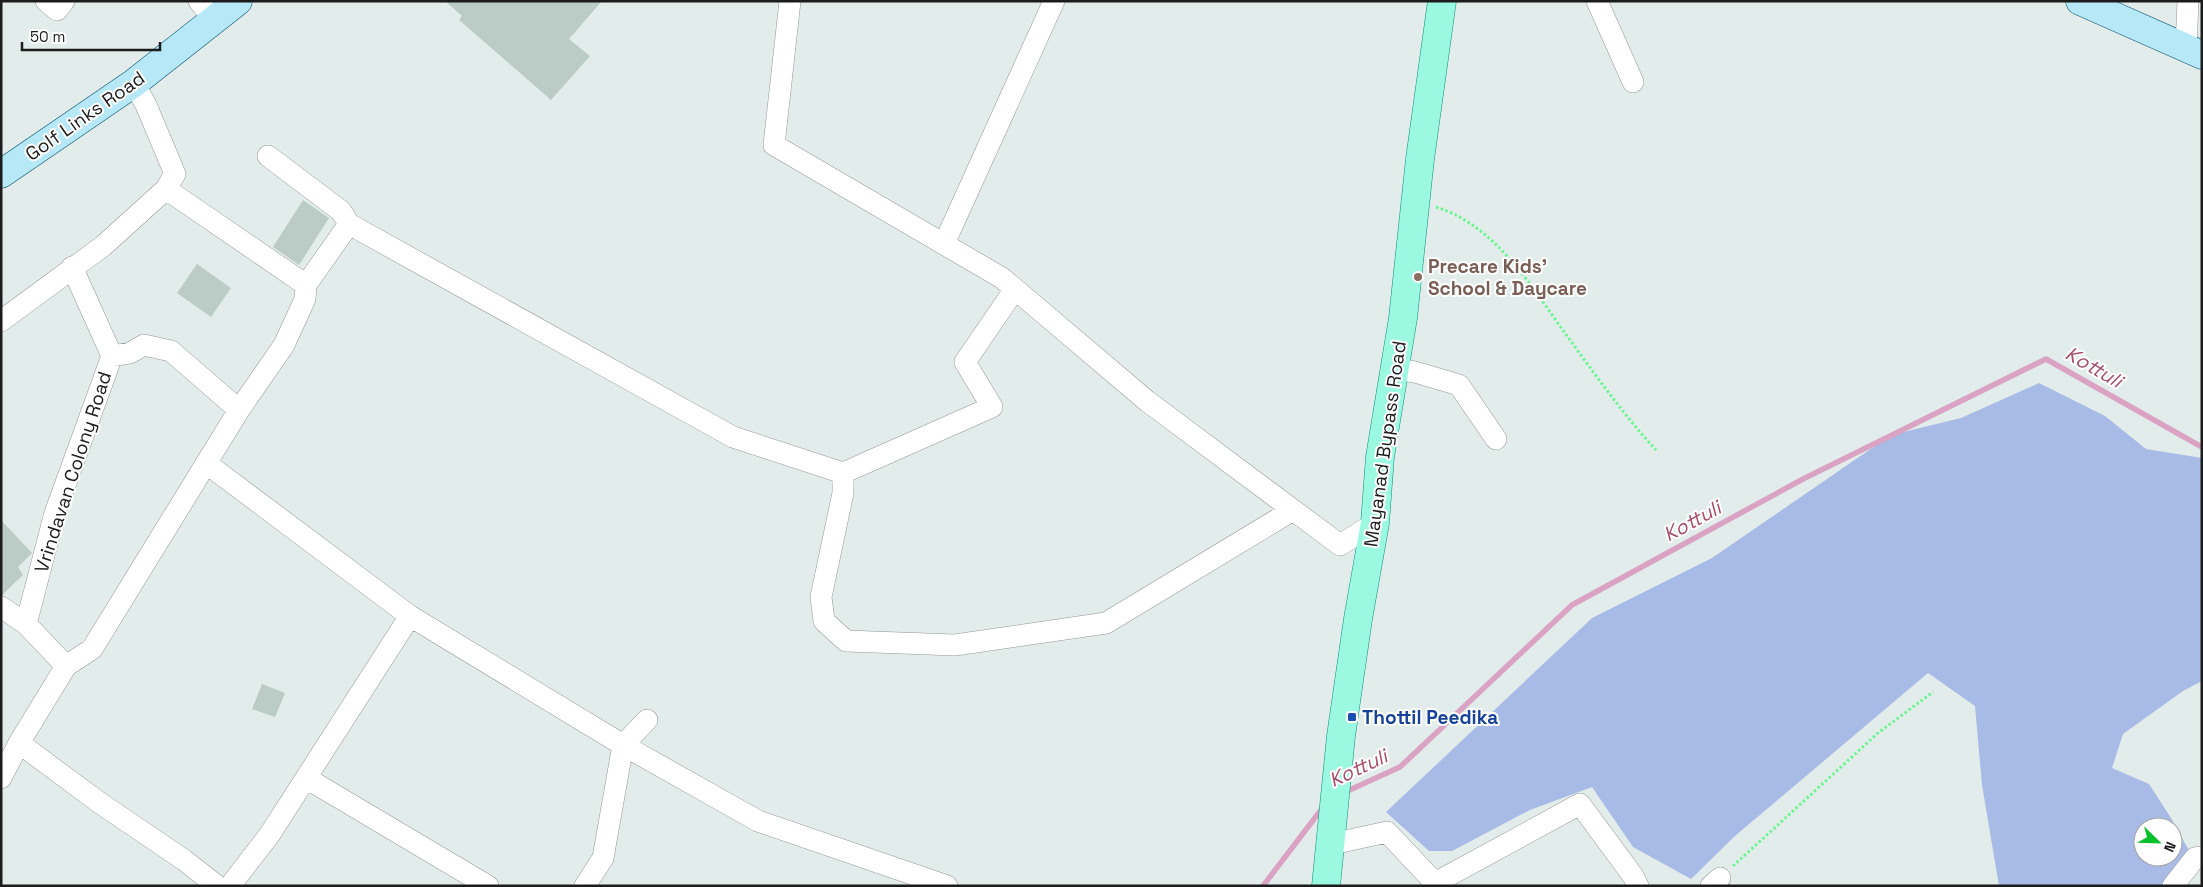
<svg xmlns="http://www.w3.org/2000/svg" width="2203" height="887" font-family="'Space Grotesk',sans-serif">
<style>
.grass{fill:#a8bbe6;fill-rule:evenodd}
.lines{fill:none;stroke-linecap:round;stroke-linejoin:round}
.stream{stroke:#daa3c3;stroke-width:5.5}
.building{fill:#bbccc6}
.minor-casing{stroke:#969696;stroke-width:22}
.secondary-casing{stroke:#08506e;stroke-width:29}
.primary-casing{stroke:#058f7b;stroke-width:29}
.path{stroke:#6bf592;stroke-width:3;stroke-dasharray:2.5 2.5;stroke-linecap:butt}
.minor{stroke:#fff;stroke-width:21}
.secondary{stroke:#b6e8f7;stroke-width:28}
.primary{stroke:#9bf8e1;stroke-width:28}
.education-dot{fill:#8d6e63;stroke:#fff;stroke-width:2}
.transit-dot{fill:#1a4fb4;stroke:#fff;stroke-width:2}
.labels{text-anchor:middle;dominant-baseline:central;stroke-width:4;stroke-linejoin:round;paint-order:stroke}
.street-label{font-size:19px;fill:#1c1c1c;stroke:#fff}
.education-label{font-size:19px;font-weight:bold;fill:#785e54;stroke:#fff;text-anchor:start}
.transit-label{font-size:19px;font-weight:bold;fill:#164399;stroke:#fff;text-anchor:start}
.water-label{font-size:20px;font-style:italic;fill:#a84c69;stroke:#fff}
</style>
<rect width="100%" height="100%" fill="#e2edeb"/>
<path class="grass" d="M2039,383L2105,416L2146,449L2202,458V681L2183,691L2123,734L2112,768L2149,784L2171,818L2197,865L2188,886H1999L1982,785L1975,706L1928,673L1735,836L1691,879L1633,847L1592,787L1530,810L1452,851H1429L1386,812L1592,618L1712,558L1891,435L1961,418ZM2143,827H2173V857H2143Z"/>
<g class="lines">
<path class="stream" d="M1343,793L1400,767L1572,605L1803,479L2046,359L2202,447
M1263,886L1324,806"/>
</g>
<path class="building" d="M445,1H602L569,39L590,56L551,100L459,20L462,16Z
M303,200L329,218L299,265L273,247Z
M197,264L231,288L211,317L177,293Z
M1,520L32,553L18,567L23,575L2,595Z
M262,684L285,693L275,717L252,709Z"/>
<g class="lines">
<g class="minor-casing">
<path id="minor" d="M46,1L57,10L64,1
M199,1L214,20
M790,1L774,145L1002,278L1147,401L1340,545L1375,523
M1597,1L1633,82
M2186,47L2188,1
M268,156L341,211L349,224L733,437L843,473V493L821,597L824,621L846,641L955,645L1106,623L1293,510
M166,189L306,285
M944,244L1054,1
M1,321L103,246L166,189L175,174L146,105L134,83
M112,356L130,353L144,345L171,351L239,410
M1395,369L1415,372L1459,385L1496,439
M206,463L410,616L623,745L758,821L947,886
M843,473L992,407L965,362L1015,289
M1,607L26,624L55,513L112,356L72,267
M26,624L66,666L92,649L239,410L284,345L305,299L306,285L349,224
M66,666L19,743L100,803L184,860L217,886
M1,778L19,743
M306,778L488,886
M1332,844L1387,832L1435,883L1580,804L1633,876L1638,886
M230,886L270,834L410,616
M585,886L603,858L623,745L647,720
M1711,886L1720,878
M2173,886L2195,858L2202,857"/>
</g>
<g class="secondary-casing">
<path id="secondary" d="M2080,1L2202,55
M1,174L134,83L238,1"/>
</g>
<g class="primary-casing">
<path id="primary" d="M1326,886L1341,736L1358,619L1375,523L1380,457L1403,318L1420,159L1442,1"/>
</g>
<path class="path" d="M1436,207C1496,226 1530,285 1565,333C1594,373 1622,413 1656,450
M1733,866L1878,733L1933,692"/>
<use href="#minor" class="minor"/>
<use href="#secondary" class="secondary"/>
<use href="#primary" class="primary"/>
</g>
<circle class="education-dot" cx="1418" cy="277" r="5"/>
<rect class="transit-dot" x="1347" y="712" width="10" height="10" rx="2.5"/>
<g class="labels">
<g class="street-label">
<text transform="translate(85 116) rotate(-35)">Golf Links Road</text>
<text transform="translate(1385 444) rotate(-82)">Mayanad Bypass Road</text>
<text transform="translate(73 472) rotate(-72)">Vrindavan Colony Road</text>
</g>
<g class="education-label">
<text x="1428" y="266">Precare Kids'<tspan x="1428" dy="22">School &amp; Daycare</tspan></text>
</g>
<g class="transit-label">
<text x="1362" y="717">Thottil Peedika</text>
</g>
<g class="water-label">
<text transform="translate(2094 367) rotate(30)">Kottuli</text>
<text transform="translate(1692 521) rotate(-29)">Kottuli</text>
<text transform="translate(1358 768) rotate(-25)">Kottuli</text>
</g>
</g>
<rect width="2203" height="887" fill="none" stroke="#1c1c1c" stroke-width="5"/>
<g transform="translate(2158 842) rotate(113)"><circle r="24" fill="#ffffff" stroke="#a4a4a4"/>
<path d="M0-4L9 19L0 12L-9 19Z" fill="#06c129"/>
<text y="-8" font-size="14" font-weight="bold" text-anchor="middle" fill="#1c1c1c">N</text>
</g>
<path d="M22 42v8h138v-8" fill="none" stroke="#1c1c1c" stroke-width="2.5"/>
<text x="30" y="42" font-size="15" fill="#1c1c1c" stroke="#ffffff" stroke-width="4" paint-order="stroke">50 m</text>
</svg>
